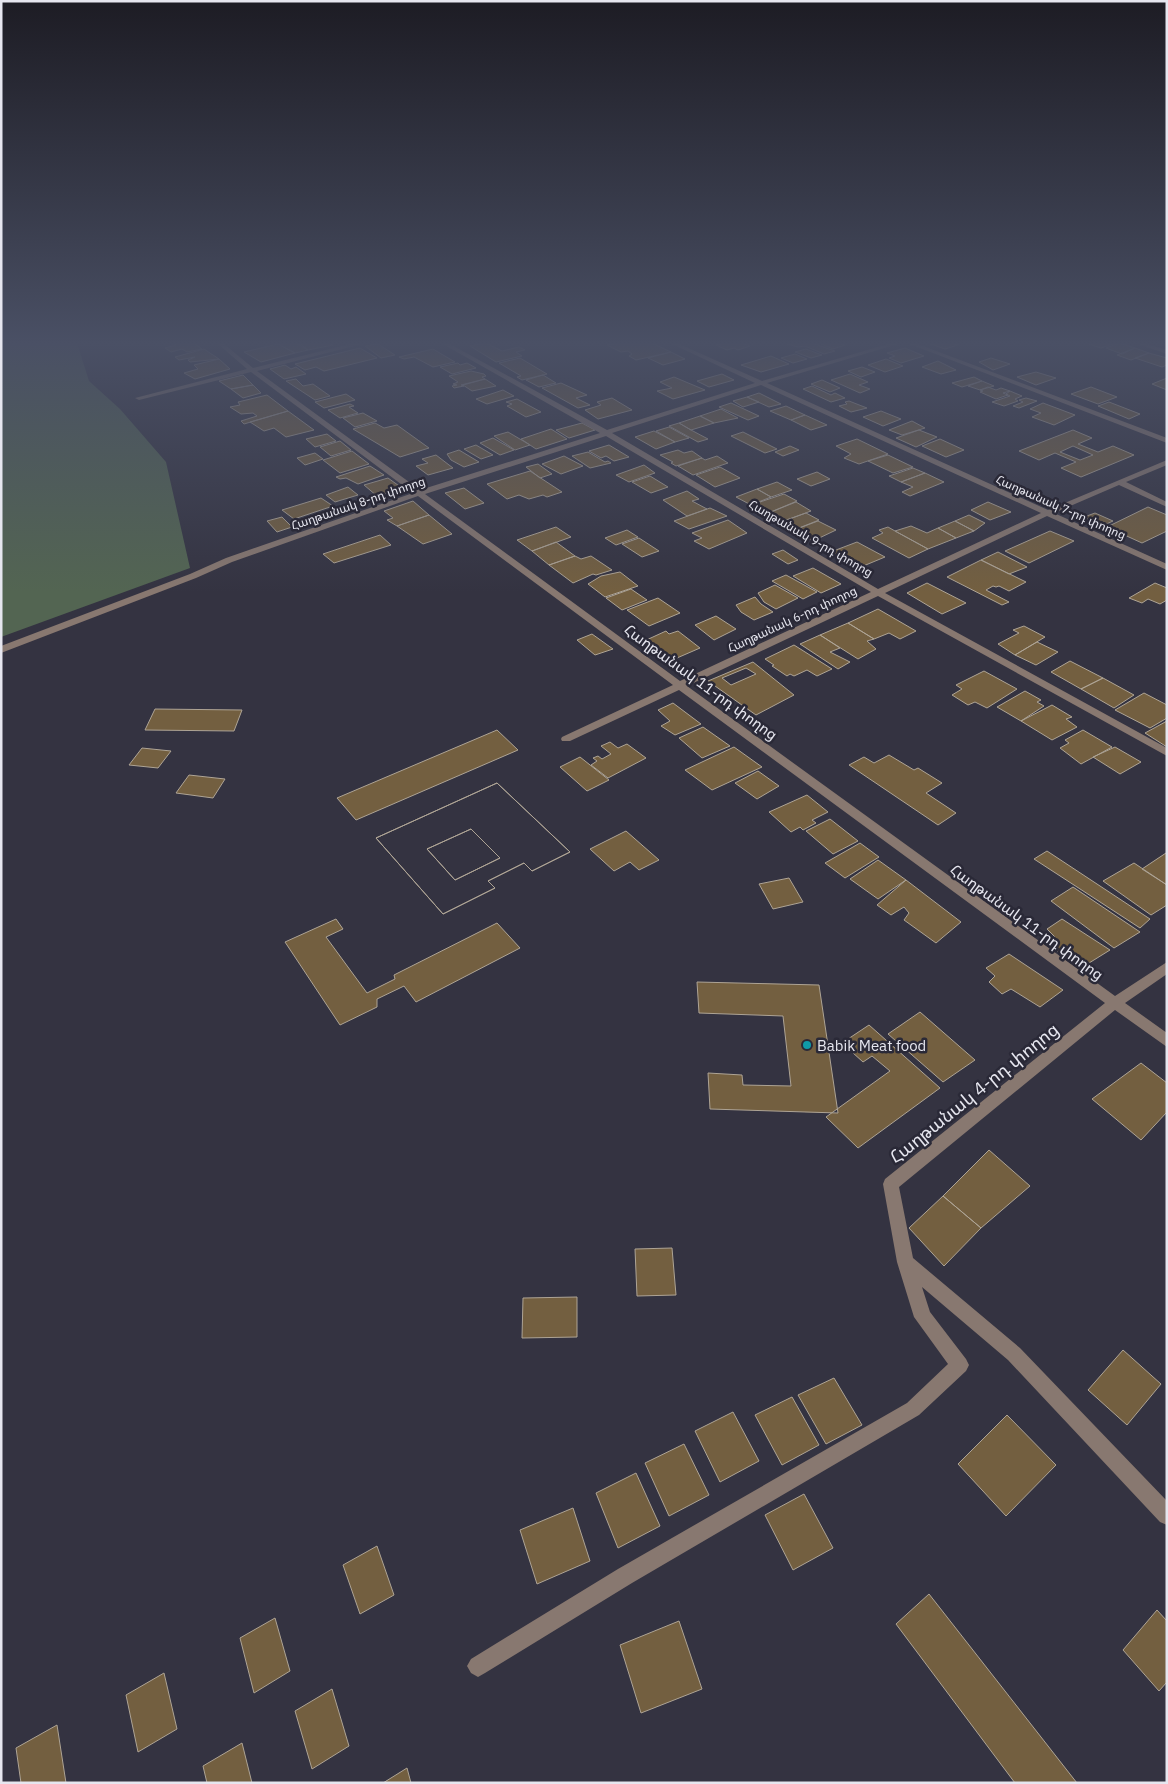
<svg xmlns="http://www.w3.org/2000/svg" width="1168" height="1784" font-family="'IBM Plex Sans','Noto Sans Armenian',sans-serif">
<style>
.green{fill:#536552}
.building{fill:#735f40;stroke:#aea495;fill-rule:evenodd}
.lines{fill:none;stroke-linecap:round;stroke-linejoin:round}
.minor{fill:#887870;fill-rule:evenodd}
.culture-dot{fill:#0f9aa8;stroke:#2a2937;stroke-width:2}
.labels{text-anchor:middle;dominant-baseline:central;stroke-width:5;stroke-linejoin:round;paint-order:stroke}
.far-street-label{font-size:12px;fill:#e6e6ef;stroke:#2a2937}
.street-label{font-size:15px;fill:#e6e6ef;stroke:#2a2937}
.poi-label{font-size:15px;fill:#e6e6ef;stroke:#2a2937;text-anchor:start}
.near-street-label{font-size:18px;fill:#e6e6ef;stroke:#2a2937}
</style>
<rect width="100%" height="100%" fill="#343341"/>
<path class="green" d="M1,343H77L89,381L120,409L166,462L190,568L1,637Z"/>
<path class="building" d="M172,343H194L202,349L187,352L182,349L171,352L165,348L176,345Z
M286,343H296L308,350L295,353L278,344Z
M299,343H329L333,345L308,350Z
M486,343L502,351L519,347L525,350L516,352L522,356L496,362L470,346Z
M617,343H652L671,352L636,360L629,356L632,354L628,351L621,352L607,345Z
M723,343H742L750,346L738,350L734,348L727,350L716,345Z
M790,343H812L835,351L824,354L805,346L798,347L787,344Z
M827,343H839L845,345L833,349L821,344Z
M928,343H957L954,344L958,345L945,349Z
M1093,343H1115L1101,348L1089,344Z
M1119,343L1135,348L1122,354L1106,348Z
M278,344L295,353L261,362L244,352Z
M378,344L395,355L381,358L365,346Z
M360,348L377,358L324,371L316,367L305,370L295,364Z
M905,348L924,356L901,363L889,358L895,356L887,353Z
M1135,348L1149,353L1131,360L1117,355Z
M204,349L219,359L190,362L188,360L195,357L179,360L175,357Z
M433,349L455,362L433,367L414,357L404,359L399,357Z
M806,349L822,355L811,358L795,352Z
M671,352L685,359L663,365L648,358Z
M1149,353L1167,358V365L1162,367L1135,358Z
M795,354L807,359L793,363L781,358Z
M771,356L789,364L761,372L741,365Z
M520,358L547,374L522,380L517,377L521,376L499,363Z
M991,358L1010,364L993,370L979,362Z
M219,359L230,369L195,379L184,373L198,369L194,365Z
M886,359L903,366L885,372L868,365Z
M938,361L956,370L941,374L922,367Z
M458,363L460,365L467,363L476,368L452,374L440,367Z
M285,365L291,369L296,367L306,374L284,379L270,369Z
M862,367L875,372L861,377L848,371Z
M471,371L484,374L486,376L482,377L485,379L461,385L464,386L454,388L452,386L457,385L453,384L458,382L449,376Z
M1036,372L1056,378L1036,385L1017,377Z
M722,374L734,380L709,387L697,381Z
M850,374L868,382L859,385L870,389L860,393L831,380Z
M243,375L253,385L231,389L219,381Z
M543,375L556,383L539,387L526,380Z
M674,377L705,390L673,399L657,391L672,388L660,382Z
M974,377L982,381L962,387L952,383Z
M1167,378V390L1152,384Z
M296,379L303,386L313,384L330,396L315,400L286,381Z
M485,379L496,386L472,391L463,385Z
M822,380L840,388L830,392L811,384Z
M982,381L994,386L980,390L968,386Z
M561,383L587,395L576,398L590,405L578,408L542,388Z
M253,385L261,393L243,398L231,389Z
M812,386L831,395L835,393L845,398L831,402L803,389Z
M988,387L996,390L1001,388L1010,391L1003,393L1008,395L996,399L980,392L983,391L980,390Z
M1091,387L1117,397L1098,404L1071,394Z
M503,390L514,396L487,404L476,399Z
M1010,391L1022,396L1015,399L1018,401L1004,406L992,402L1010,396L1006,394Z
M759,393L781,404L769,407L747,397Z
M346,394L355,400L324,408L315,402Z
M267,395L288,411L244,424L241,421L257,416L253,413L241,414L230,407L240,405L238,402Z
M747,397L759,402L743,407L733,401Z
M612,398L632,410L598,419L585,410L601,405L597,402Z
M1026,398L1037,401L1019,408L1013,406L1023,402L1019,400Z
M517,399L541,412L526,417L507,406L512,404L506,402Z
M849,401L867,408L851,412L839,406L847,404L845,402Z
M1109,402L1140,414L1129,419L1098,406Z
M731,403L759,416L748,420L719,407Z
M1043,403L1075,415L1054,425L1032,417L1041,413L1030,409Z
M350,404L354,406L349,407L358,413L340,418L328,410Z
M786,406L805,415L791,420L770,411Z
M721,409L738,418L714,423L700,416Z
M288,411L314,430L286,437L274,428L264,431L250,422Z
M881,411L901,419L883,426L863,417Z
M363,413L377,421L355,427L343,418Z
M805,415L827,425L811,430L791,420Z
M700,416L714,423L691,430L679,423Z
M912,421L925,428L902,435L889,430Z
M375,423L384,428L397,425L429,448L400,457L353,429Z
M582,423L595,430L569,438L556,430Z
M679,423L691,430L708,439L698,442L669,426Z
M669,427L689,438L675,442L656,431Z
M551,429L567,439L536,449L521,439Z
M919,430L937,437L916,447L896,438Z
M1073,430L1092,438L1078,444L1098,452L1113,446L1134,455L1081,477L1061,468L1076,462L1055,453L1039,460L1019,451ZM1073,446L1093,455L1080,460L1060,452Z
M654,431L675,442L656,449L635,437Z
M508,432L530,445L515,450L494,436Z
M743,432L777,449L765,453L731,436Z
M327,434L336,441L315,447L306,439Z
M493,438L514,450L500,455L480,443Z
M857,439L888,454L859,464L844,458L851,454L836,446Z
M940,439L964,450L946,457L922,446Z
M340,441L351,450L331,456L320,447Z
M476,445L493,455L481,459L464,449Z
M609,445L629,457L614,461L606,456L601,458L589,451Z
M790,446L799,450L783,456L775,452Z
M459,450L479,462L464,467L451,460L447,454Z
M678,450L684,453L692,451L702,458L676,466L671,463L673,462L660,455Z
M352,451L369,464L340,473L323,460Z
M588,452L605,462L608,461L611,463L590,468L572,456Z
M315,453L323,459L305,465L297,458Z
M436,455L453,468L428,475L416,466L428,463L422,459Z
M888,455L913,467L893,473L868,461Z
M564,456L583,466L561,474L542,464Z
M717,456L728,463L693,475L678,466L702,458L705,460Z
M538,464L552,474L540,478L526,467Z
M644,465L655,473L629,482L616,475Z
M370,466L384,475L358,484L346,478L340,479L336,477Z
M720,467L740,478L715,487L696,475Z
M913,468L925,473L901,482L889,476Z
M530,471L562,492L547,497L543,495L529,499L519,495L507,499L487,484Z
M817,472L830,479L811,486L797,479Z
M925,473L944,482L910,496L902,492L913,487L901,482Z
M650,476L668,487L651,493L632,482Z
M388,478L402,488L377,496L364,485Z
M777,482L792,490L771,497L757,489Z
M348,487L358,495L335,502L326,495Z
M464,488L484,503L465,509L445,493Z
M757,489L771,497L751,505L736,497Z
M687,491L699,499L692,501L707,509L687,516L663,500Z
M784,494L797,501L766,514L751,505Z
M321,498L333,506L294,519L282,510Z
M413,501L429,515L397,526L387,520L393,518L384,511Z
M796,502L811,511L781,522L766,514Z
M988,502L1011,512L990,520L971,510Z
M1148,507L1167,515V531L1142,543L1107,527Z
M710,508L727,516L689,529L674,521Z
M806,513L819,520L794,530L781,522Z
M1095,513L1113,521L1102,526L1084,517Z
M429,515L452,534L423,544L397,526Z
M969,515L985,523L974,531L955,521Z
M282,517L292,527L277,532L267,521Z
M728,520L747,533L709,549L694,541L702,538L692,533Z
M818,521L836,530L813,541L794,530Z
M955,521L974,531L956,538L938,528Z
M911,526L927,533L938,528L956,538L928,549L895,531Z
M556,527L571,537L532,551L517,540Z
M888,527L895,531L928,549L909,558L872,538L883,533L879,530Z
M627,530L638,537L616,545L605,538Z
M1050,531L1074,541L1029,563L1005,551Z
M380,535L391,545L334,563L323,554Z
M639,538L659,551L642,557L622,544Z
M556,542L575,556L549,565L532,551Z
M857,542L885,557L856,569L828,553Z
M783,550L798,560L788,564L772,554Z
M998,552L1027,567L1009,574L981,560Z
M575,556L581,559L591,556L612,570L596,575L593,574L573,583L549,565Z
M981,560L1026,582L1009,591L999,586L996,587L993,586L986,590L1009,602L1002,605L947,577Z
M813,568L841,584L821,593L793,576Z
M620,572L638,586L605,597L588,584L601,576Z
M786,575L817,592L803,599L772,581Z
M927,583L966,603L942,614L907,593Z
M1155,583L1167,588V600L1160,604L1148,599L1142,603L1129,598Z
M775,585L798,598L776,609L764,602L758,593Z
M631,589L647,600L622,610L606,598Z
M755,597L761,604L773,612L754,620L741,612L736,605Z
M658,598L680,613L649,626L627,610Z
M878,609L916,631L900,639L889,633L874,639L848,623Z
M716,616L736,629L714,640L695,625Z
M848,623L874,639L867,641L876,649L858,659L820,635Z
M1024,626L1045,637L1015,655L998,644L1019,633L1013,630Z
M666,631L669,634L678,631L700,648L670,661L642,642Z
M592,634L613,649L595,655L577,640Z
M820,635L840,648L830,652L850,662L838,669L800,644Z
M1037,642L1058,652L1036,665L1015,655Z
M794,645L832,669L817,676L807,670L794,676L790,674L787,676L772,666L774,665L765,659Z
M1070,661L1103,678L1081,689L1051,672Z
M753,662L794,695L756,715L708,681Z
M746,668L756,674L731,685L722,678Z
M984,671L1017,689L987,708L975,702L968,705L952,695L962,689L956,685Z
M1103,678L1134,695L1114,708L1081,689Z
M1025,691L1041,700L1037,702L1044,706L1021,721L997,707Z
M1144,693L1167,705V718L1150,728L1115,710Z
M673,703L701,724L675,735L661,726L670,721L658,710Z
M1052,705L1072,717L1066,719L1077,727L1052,740L1021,721Z
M155,709L242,710L234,731L145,730Z
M1167,721V747L1145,733Z
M703,727L730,746L702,758L679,738Z
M497,730L518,750L356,820L337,798Z
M1083,730L1112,747L1081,764L1060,748L1069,743L1065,740Z
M610,742L618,748L627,744L646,758L608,778L591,765L597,761L593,758L598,756L602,759L611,754L601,746Z
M734,747L762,767L712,790L685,770Z
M1115,747L1141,762L1120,774L1093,757Z
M142,748L171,751L158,768L129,765Z
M889,755L914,770L918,768L942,783L926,793L956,813L938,825L849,765L864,757L874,763Z
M580,757L609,780L587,791L560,767Z
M758,771L779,786L757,799L735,783Z
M189,775L225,779L213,798L176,793Z
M497,783L570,852L532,871L524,863L488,881L495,888L443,914L376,838ZM471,829L500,858L455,880L427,849Z
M497,783L570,852L532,871L524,863L488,881L495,888L443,914L376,838ZM471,829L500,858L455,880L427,849Z
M807,795L828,812L812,820L816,823L803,830L800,827L791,832L769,812Z
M830,819L858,841L833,854L806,831Z
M626,831L659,860L639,870L630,862L614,871L590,849Z
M860,843L879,857L845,878L825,863Z
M1047,851L1150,919L1140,928L1034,859Z
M1166,853L1167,854V885L1142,869Z
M878,860L906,880L878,899L850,879Z
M1134,863L1167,885V905L1151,915L1103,881Z
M789,878L803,902L773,909L759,884Z
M906,880L961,922L936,943L904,920L909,913L904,907L891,915L877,905Z
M1073,887L1140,932L1114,948L1051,901Z
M336,919L343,929L326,937L367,993L395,979L394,975L497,923L520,948L416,1002L404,986L377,999V1007L340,1025L285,942Z
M1062,919L1110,950L1081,968L1048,944L1055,937L1047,929Z
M1009,954L1063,990L1040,1007L1011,989L1002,994L989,982L995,976L986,968Z
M697,982L819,985L838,1113L710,1109L708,1073L742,1075L743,1085L791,1086L783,1016L699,1013Z
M920,1012L975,1060L943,1082L888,1034Z
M869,1025L940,1088L858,1148L826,1117L890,1071L872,1056L863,1062L842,1043Z
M1141,1063L1167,1083V1112L1141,1140L1092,1099Z
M989,1150L1030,1186L981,1228L943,1196Z
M943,1196L981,1228L944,1266L909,1228Z
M672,1248L676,1295L637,1296L635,1249Z
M577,1297V1337L522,1338L523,1298Z
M1123,1350L1161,1384L1127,1425L1088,1390Z
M834,1378L862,1425L826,1444L798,1395Z
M792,1397L819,1445L782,1465L755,1415Z
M733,1412L759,1461L720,1482L695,1431Z
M1007,1415L1056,1465L1006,1516L958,1464Z
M684,1444L709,1495L669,1516L645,1463Z
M636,1473L660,1526L618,1548L596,1493Z
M804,1494L833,1548L793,1570L765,1515Z
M573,1508L590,1561L537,1584L520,1530Z
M377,1546L394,1595L360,1614L343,1565Z
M929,1594L1077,1783H1015L896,1624Z
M1157,1610L1167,1621V1682L1159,1691L1123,1650Z
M275,1618L290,1671L254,1693L240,1638Z
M679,1621L702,1689L641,1713L620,1645Z
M164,1673L177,1729L138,1752L126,1695Z
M332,1689L349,1746L312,1769L295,1711Z
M57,1725L66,1783H21L16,1748Z
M242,1743L252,1783H207L203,1766Z
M407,1768L411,1783H383Z"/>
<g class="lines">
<path class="minor" d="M217,343H223L253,368L354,343H363L362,344L257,371L420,490L600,433L441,343H448L607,430L755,383L670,343H677L762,381L891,343H899L898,344L767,383L1048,510L1167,460V465L1126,482L1167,502V507L1119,485L1054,513L1167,564V570L1047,516L885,593L1167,748V756L878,596L687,686L1115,996L1167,962V974L1125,1003L1167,1033V1047L1115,1010L899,1187L913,1258L1020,1348L1167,1501V1525L1160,1522L1008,1360L922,1287L930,1312L966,1359L969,1365L966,1371L919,1415L632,1583L485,1673L478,1677L471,1673L467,1666L471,1659L618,1569L907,1403L948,1364L914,1317L897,1262L883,1184L885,1179L1105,1003L679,690L570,741H562L561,739L562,737L673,685L418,496L232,562L196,578L1,653V646L190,574L226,558L413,493L251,372L139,400L135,398L247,369ZM761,385L1041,513L878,589L612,433ZM606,436L616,442L871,592L680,681L425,494Z
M907,343H915L1167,438V443Z
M1135,343H1143L1167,350V354Z"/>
</g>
<linearGradient id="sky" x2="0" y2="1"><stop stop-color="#1d1c24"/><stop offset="0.58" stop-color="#4a5065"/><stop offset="1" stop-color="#4a5065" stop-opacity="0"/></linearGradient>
<rect width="1168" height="592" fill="url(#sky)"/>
<circle class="culture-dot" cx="807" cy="1045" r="5"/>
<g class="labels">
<g class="far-street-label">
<text transform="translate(358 503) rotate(-19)">Հաղթանակ 8-րդ փողոց</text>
<text transform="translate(1061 507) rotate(24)">Հաղթանակ 7-րդ փողոց</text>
<text transform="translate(811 538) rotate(30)">Հաղթանակ 9-րդ փողոց</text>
<text transform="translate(792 619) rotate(-25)">Հաղթանակ 6-րդ փողոց</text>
</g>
<g class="street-label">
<text transform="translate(701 682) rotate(36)">Հաղթանակ 11-րդ փողոց</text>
<text transform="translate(1027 922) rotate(36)">Հաղթանակ 11-րդ փողոց</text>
</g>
<g class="poi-label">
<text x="817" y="1045">Babik Meat food</text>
</g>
<g class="near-street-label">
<text transform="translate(974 1093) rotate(-39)">Հաղթանակ 4-րդ փողոց</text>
</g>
</g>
<rect width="1168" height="1784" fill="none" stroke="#e6e6ef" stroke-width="5"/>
</svg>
